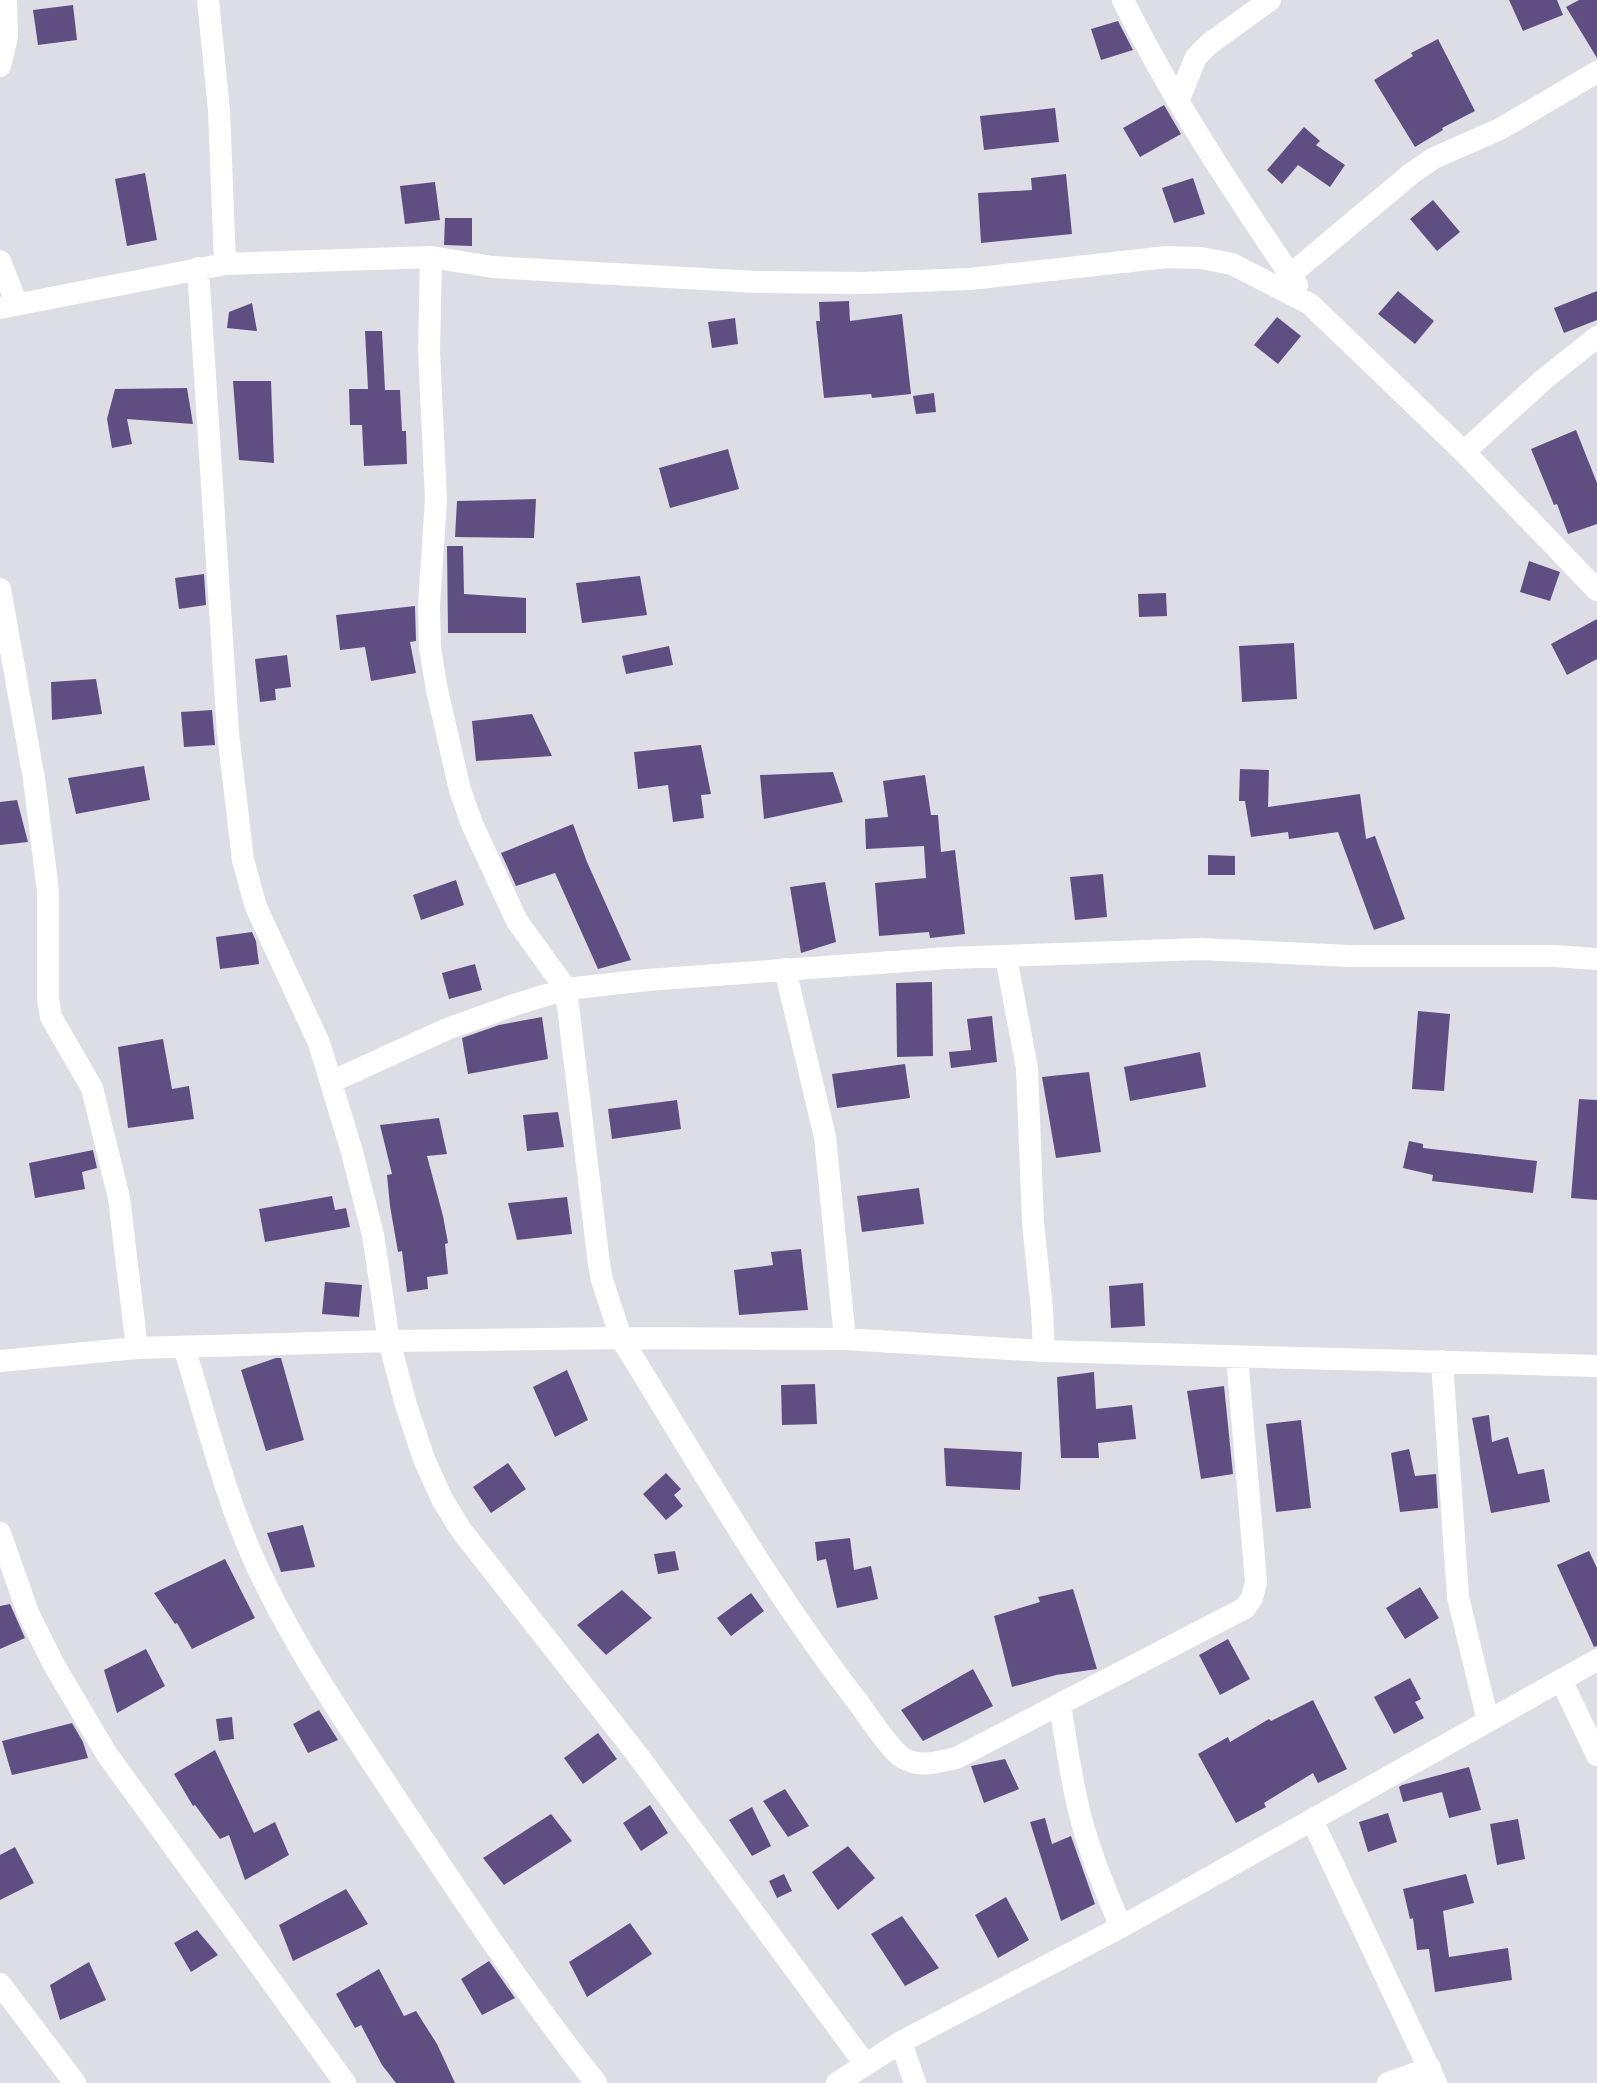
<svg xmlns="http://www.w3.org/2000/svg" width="1597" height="2083" font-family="'Sofia Sans Condensed',sans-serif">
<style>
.building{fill:#5f4e82}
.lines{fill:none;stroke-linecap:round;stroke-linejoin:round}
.minor{stroke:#fff;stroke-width:22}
</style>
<rect width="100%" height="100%" fill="#dddee5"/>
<path class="building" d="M1509,0H1557L1563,15L1523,31Z
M1579,0H1597V58L1566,7Z
M73,5L77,40L38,45L33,10Z
M1118,21L1133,50L1101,60L1091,29Z
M1438,39L1475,111L1442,128L1443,130L1415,147L1374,80L1413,56L1411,53Z
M1164,105L1181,134L1140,157L1123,128Z
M1055,108L1059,142L984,150L980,116Z
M1304,127L1320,141L1316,145L1345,165L1330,187L1298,165L1282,184L1267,170Z
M145,173L157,240L127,246L115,179Z
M1066,174L1072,234L981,243L978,193L1032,190L1031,178Z
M1193,178L1205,214L1174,223L1162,188Z
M435,182L440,220L405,224L400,186Z
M1433,200L1460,232L1437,251L1410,219Z
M445,218H472V246L444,245Z
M1398,291L1434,321L1415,344L1378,314Z
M1597,291V320L1564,333L1554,308Z
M849,301L850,321L902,314L911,394L872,398L871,394L824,398L816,321H820L819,302Z
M252,303L257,331L227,328L229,312Z
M1277,317L1301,336L1278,364L1254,345Z
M735,318L738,344L712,348L708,322Z
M365,331H382L385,390H400L402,431H406L407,464L364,466L362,425H350L349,389H368Z
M233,381H271L274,463L239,460Z
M187,388L193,424L127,419L132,444L112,448L107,419L115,389Z
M934,393L936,412L916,414L913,396Z
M1576,430L1597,483V524L1568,534L1557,504L1554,505L1531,449Z
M728,449L739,489L670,508L659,468Z
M536,499L534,538L455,537L457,501Z
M447,546H463L464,594L526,598V633H448Z
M1529,561L1560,572L1550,601L1520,592Z
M204,574L206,605L179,609L175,578Z
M640,576L647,615L582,623L576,583Z
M1166,593L1167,616L1139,617L1138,594Z
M415,606L416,641L410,642L416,673L371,681L365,647L340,650L336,615Z
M1597,619V659L1567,675L1551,644Z
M1294,643L1297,699L1242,702L1239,646Z
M669,646L673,665L626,674L622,656Z
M287,655L291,687L275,689L276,700L260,702L255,659Z
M96,679L102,714L52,720L51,682Z
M212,710L215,745L184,747L181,712Z
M532,714L552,756L476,761L472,721Z
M701,745L711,794L701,795L704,818L673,822L668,785L638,789L634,752Z
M144,766L150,800L76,814L68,778Z
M1240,769L1269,770L1268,807L1360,794L1366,839L1375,836L1405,919L1374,930L1338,832L1289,839L1288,832L1251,837L1245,801H1239Z
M833,772L843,802L764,819L760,775Z
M925,775L931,815H938L941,852L955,850L965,934L930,938L929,932L879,936L875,883L926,878L924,846L866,849L865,819L888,817L883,781Z
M17,800L28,842L0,845V802Z
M573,824L587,862L631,960L598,969L555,873L516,886L501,853Z
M1208,855L1235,856V875H1208Z
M1103,874L1107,917L1075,920L1070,877Z
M456,880L464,905L421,920L413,895Z
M825,882L836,942L801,953L790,887Z
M252,932L256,941L259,964L220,969L216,937Z
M475,964L482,990L449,999L442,973Z
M932,982L933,1056L897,1057L896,983Z
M1418,1011L1450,1014L1444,1091L1412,1089Z
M992,1016L997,1062L951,1068L949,1052L971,1050L967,1019Z
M542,1017L548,1059L468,1074L462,1038L499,1025Z
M163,1039L172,1089L189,1086L194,1119L128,1128L118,1047Z
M1200,1052L1206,1087L1130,1101L1124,1067Z
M905,1064L910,1098L837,1108L832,1074Z
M1089,1072L1101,1152L1056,1158L1042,1077Z
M1579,1099L1597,1100V1200L1571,1198Z
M677,1100L681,1129L612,1139L608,1109Z
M558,1112L564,1147L527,1151L523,1115Z
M439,1118L447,1154L427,1156L443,1216L448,1243L445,1244L448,1274L427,1277L428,1289L407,1292L402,1251L398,1252L390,1206L387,1175L392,1174L380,1125Z
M1409,1141L1423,1144V1148L1537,1161L1533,1193L1432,1181L1433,1175L1403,1168Z
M93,1150L97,1168L82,1172L85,1189L35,1198L29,1163Z
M919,1188L924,1224L862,1232L857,1196Z
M332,1196L335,1210L346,1208L350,1227L265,1242L259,1209Z
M567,1197L572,1234L517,1240L508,1203Z
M801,1249L808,1310L739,1315L734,1270L773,1265L771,1252Z
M325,1282L362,1285L359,1317L322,1314Z
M1143,1283L1145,1326L1111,1328L1109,1286Z
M276,1358H281L304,1440L266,1451L241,1370Z
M567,1370L588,1420L555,1437L533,1387Z
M1094,1372L1096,1409L1132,1405L1136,1439L1098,1443L1099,1458H1061L1057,1377Z
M815,1384L817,1424L782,1425L781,1385Z
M1224,1386L1233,1474L1201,1479L1187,1391Z
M1489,1415L1492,1442L1508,1437L1518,1474L1544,1469L1550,1502L1491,1513L1472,1418Z
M1301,1420L1311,1508L1276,1512L1266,1424Z
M944,1448L1022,1452L1020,1490L946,1486Z
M1409,1449L1415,1476L1436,1474L1438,1508L1400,1512L1391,1453Z
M508,1463L526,1489L491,1513L473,1487Z
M666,1473L681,1489L674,1495L683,1506L666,1520L643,1494Z
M303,1525L315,1567L281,1572L267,1533Z
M850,1538L854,1570L871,1566L878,1599L837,1608L826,1559L817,1561L815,1542Z
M675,1551L679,1570L658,1574L654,1554Z
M1589,1551L1597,1568V1646L1594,1647L1557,1565Z
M225,1559L255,1618L192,1649L177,1623L175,1624L154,1593Z
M1420,1587L1439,1618L1405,1639L1386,1608Z
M1073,1589L1097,1669L1056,1675L1012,1687L994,1616L1040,1602L1038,1597Z
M622,1590L652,1618L606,1655L577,1625Z
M751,1593L764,1611L731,1636L717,1618Z
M10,1604L25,1638L0,1649V1606Z
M1228,1639L1250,1679L1220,1695L1199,1655Z
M146,1649L165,1686L117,1713L104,1670Z
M973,1669L993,1706L923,1741L901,1710Z
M1410,1678L1421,1699L1415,1702L1424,1718L1394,1734L1374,1697Z
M1313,1700L1347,1769L1318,1783L1313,1773L1264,1803L1266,1807L1236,1823L1198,1754L1228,1737L1230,1742L1269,1719L1271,1721Z
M319,1710L338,1740L308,1753L293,1724Z
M232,1717L234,1739L219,1741L216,1719Z
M72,1723L83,1742L88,1758L12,1775L2,1741Z
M598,1733L617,1759L583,1784L564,1758Z
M215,1750L254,1833L275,1822L289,1855L245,1880L229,1835L220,1839L195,1805L193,1806L174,1774Z
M1005,1759L1019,1789L984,1803L971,1766Z
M1469,1767L1481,1810L1449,1818L1442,1792L1403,1802L1399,1787L1402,1785Z
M785,1789L809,1826L788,1837L763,1801Z
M650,1805L668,1833L641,1851L623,1823Z
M752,1807L771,1846L752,1856L729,1820Z
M1388,1813L1397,1842L1368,1852L1359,1822Z
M551,1814L572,1841L504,1885L483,1858Z
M1045,1818L1052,1844L1071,1836L1095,1904L1061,1921L1030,1822Z
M1518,1819L1525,1859L1497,1865L1490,1824Z
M848,1846L875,1878L838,1910L812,1872Z
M15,1847L34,1883L0,1900V1855Z
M784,1874L792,1891L777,1898L769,1881Z
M1466,1874L1474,1903L1443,1911L1449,1957L1508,1948L1512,1980L1435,1992L1429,1949L1417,1950L1413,1918L1410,1919L1403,1889Z
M346,1889L368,1924L293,1961L279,1925Z
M1006,1897L1029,1940L998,1958L975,1915Z
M902,1916L939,1968L905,1986L871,1934Z
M630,1923L652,1954L587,1997L569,1962Z
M197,1930L218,1955L191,1972L174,1943Z
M489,1961L515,1998L482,2015L461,1979Z
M89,1962L106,2000L60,2020L50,1985Z
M379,1969L404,2016L416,2011L437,2044L455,2083H396L382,2065L361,2025L355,2028L336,1994Z"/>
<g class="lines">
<path class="minor" d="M208,0L219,110L225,264
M1123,0C1172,99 1235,194 1297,285
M0,66L7,37L6,0
M1179,99L1196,57L1209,44L1270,0
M431,257L429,351L436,499L429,606L430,648L437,690L460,790L472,824L517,921L566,989L599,1264L602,1280L621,1338C697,1461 769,1587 857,1701C867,1714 890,1750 903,1758C920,1768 938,1762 956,1758L1245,1608L1252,1598L1256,1582L1237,1356
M0,261L17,304
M198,268L228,733L243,860L256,907L319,1043L352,1152L373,1235L389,1341L406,1405L424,1459L442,1499L461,1530L636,1753L865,2064
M1290,275L1412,173L1434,158L1500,129L1597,72
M0,308L225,264L431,257L492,267L757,282L863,283L970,279L1167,257L1201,258L1232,264L1310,304L1464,452L1597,590
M1464,452L1543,380L1597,337
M0,589L34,779L48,891V999L51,1017L92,1088L119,1198L137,1348
M1006,957L1027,1068L1033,1223L1042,1309L1044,1351
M785,969L825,1137L845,1339
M331,1082L447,1029L517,1004L566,989L647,980L948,958L1201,949L1349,956H1554L1597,959
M184,1347C206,1418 224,1493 254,1560C293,1646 346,1722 397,1800C461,1896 524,1992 596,2083
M0,1361L137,1348L389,1341L621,1338L845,1339L1044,1351L1597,1366
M1442,1361L1458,1597L1488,1721
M0,1533L28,1613L54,1665L106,1753L345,2083
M1561,1680L1597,1755
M1060,1704C1065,1735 1069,1766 1076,1797C1085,1842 1103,1885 1121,1927
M1312,1820L1436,2083
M0,1984L75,2083
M901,2042L915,2083
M837,2083L901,2042L1121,1927L1597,1660
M1388,2083L1430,2068"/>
</g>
</svg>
